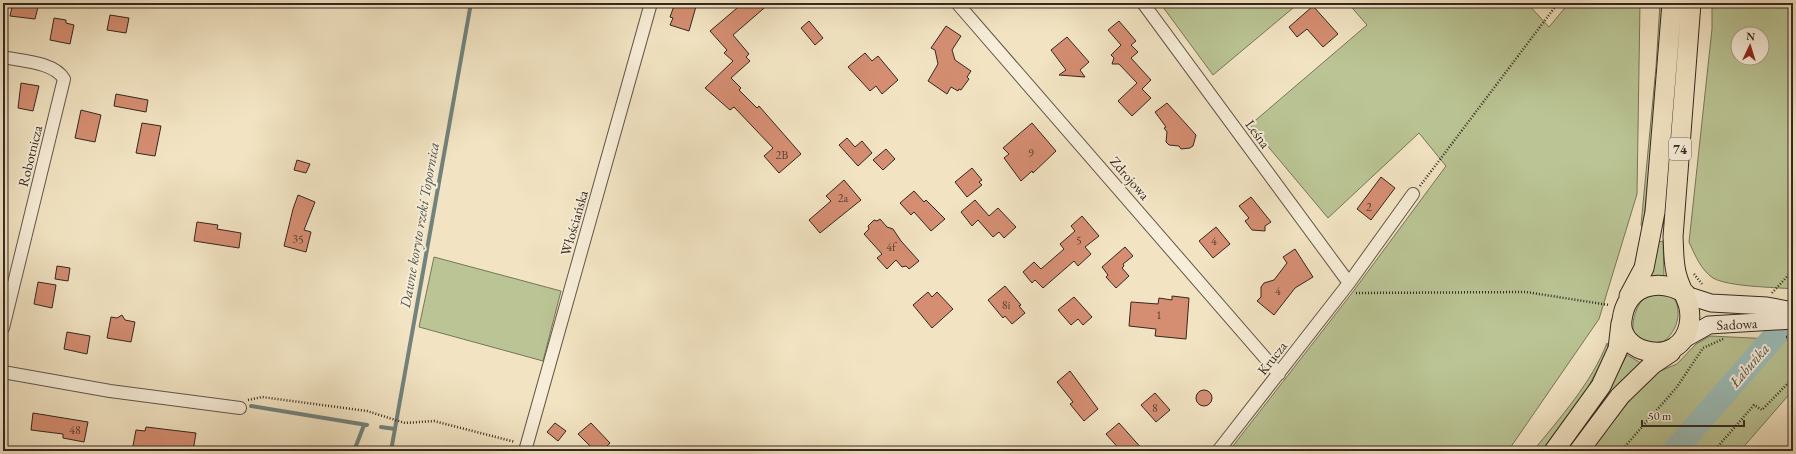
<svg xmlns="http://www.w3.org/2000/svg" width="1796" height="454" font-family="'EB Garamond',serif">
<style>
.green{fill:#bac494;stroke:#77765a;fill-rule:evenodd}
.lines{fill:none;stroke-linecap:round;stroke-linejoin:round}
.stream{stroke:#72827c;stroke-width:4}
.river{stroke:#9cbeba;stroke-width:24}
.building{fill:#d58e72;stroke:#342820}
.street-casing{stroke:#645749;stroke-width:14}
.secondary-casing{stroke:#342820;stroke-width:19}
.primary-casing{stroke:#342820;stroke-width:21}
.path{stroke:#342820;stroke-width:2.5;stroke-dasharray:1 2;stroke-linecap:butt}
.street{stroke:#f7edd8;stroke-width:12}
.secondary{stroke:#f7edd8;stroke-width:17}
.primary{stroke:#f2e4c3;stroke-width:19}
.labels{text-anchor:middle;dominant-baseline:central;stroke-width:4;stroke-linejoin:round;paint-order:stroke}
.number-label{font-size:12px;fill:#5c4234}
.shield{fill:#f7edd8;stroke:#6e6357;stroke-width:1}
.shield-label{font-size:13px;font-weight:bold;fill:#342820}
.street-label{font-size:14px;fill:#342820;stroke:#f7edd8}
.water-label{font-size:15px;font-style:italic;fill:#53554e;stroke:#f7edd8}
</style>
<rect width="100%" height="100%" fill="#f2e4c3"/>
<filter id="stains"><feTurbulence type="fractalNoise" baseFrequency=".005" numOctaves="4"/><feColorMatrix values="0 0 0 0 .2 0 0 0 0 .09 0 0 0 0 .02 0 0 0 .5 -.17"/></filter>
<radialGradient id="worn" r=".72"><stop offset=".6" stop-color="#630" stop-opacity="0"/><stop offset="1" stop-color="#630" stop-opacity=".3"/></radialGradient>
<path class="green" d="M1160,3H1299L1213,75Z
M1348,3H1527L1549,27L1569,3H1640L1637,194L1599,319L1508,451H1229L1352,293L1446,166L1419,133L1328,218L1250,125L1367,25Z
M1660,3H1663L1660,66L1643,228L1641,225L1656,67Z
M1712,3H1793V289C1774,287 1729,287 1713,278C1701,270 1695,255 1689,242L1712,29ZM1738,34H1762V58H1738Z
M1663,241L1664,278L1649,279L1658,242Z
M434,257L561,291L543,361L419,327Z
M1671,294C1685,310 1677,334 1660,344L1640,340C1639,338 1635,335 1634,333C1630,322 1638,300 1648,295C1654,293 1665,294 1671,294Z
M1710,336L1793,340V390L1740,451H1590L1642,385L1658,372L1677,364L1696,344Z
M1607,343L1608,349L1583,397L1542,451H1533C1560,418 1592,382 1607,343Z
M1627,355L1641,363L1569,451H1562L1604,398Z"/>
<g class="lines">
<path class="stream" d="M251,406L367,425
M381,427L395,429
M354,451L364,425
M391,451L471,3"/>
<path class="river" d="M1674,451L1793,315"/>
</g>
<path class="building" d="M13,3H39L35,19L10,16Z
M675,3H697L689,31L670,25L673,18L670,17Z
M743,3H770L733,35L749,54L746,57L750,61L731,78L741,88L739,90L757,108L759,106L801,154L779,173L764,156L773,148L734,107L730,110L705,88L733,61L724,53L727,50L710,31Z
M1313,6L1338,34L1323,47L1307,29L1297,37L1289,27Z
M110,15L129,18L126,33L107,30Z
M54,18L66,20V23L74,25L70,44L50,40Z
M809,21L823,38L815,45L801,28Z
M1119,21L1136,41L1131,45L1138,52L1131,58L1151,80L1142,89L1151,98L1132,116L1118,101L1137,83L1119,64H1112L1114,58L1111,55L1121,45L1108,30Z
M946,26L961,36L952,50L955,60L971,71L967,77L969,79L961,90L959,89L958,91L951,87L947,94L928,81L938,64L935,50L931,48Z
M1067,37L1089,62L1080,70L1085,77L1059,75L1066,70L1051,50Z
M865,53L872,61L878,56L898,80L882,94L876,86L870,91L848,67Z
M21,83L39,86L33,111L18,108Z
M116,94L148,100L146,112L114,106Z
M1167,103L1196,135L1193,146L1190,148L1181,149L1179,146L1169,145L1166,142L1167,132L1164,128L1166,127L1155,112Z
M81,110L101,115L95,142L75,138Z
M142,123L161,126L155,156L136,153Z
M1032,123L1056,151L1033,173L1032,171L1021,181L1004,158L1009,154L1003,148Z
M847,138L855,147L862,141L872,153L858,166L839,145Z
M886,149L895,159L883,170L873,160Z
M297,160L310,164L306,173L294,170Z
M972,168L982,180L979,182L982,185L967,197L955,182Z
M1381,177L1395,188L1371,220L1357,209Z
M844,180L861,200L820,233L809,220L831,201L826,196Z
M914,191L924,202L926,200L945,219L931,231L914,212L911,215L900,203Z
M298,195L315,202L304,230L311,232L306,252L284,246L293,209Z
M1251,197L1271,222L1265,226V231L1252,230L1245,221L1249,218L1239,206Z
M975,200L989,216L998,208L1016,227L1004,238L999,232L993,237L978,220L972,226L961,212Z
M1082,216L1099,236L1085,247L1091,254L1078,266L1074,261L1043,288L1035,280L1032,283L1023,272L1034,262L1041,269L1064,249L1060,244L1075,231L1071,226Z
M880,219L887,227L893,229L901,241L919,261L909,269L906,266L902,267L896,260L887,269L877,258L882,254L864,234L869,229L868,226L874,220L877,221Z
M197,222L218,225L217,229L241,233L239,248L194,241Z
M1216,227L1230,244L1213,258L1199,241Z
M1125,247L1133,256L1123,264L1124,266L1122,268L1129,276L1116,288L1106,277L1108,275L1102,267Z
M1295,249L1313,277L1295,288L1274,315L1257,301L1261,297V287L1264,283L1274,280L1287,263L1283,257Z
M57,266L70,268L68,281L55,279Z
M38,282L56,285L52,308L34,304Z
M1005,286L1021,305L1019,306L1025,313L1012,324L1005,316L1003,318L988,300Z
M928,292L932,297L937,292L953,309L932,328L913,305Z
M1172,296L1189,298L1186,339L1155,336L1156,329L1129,326L1131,302L1158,304L1159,298L1172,300Z
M1074,297L1092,317L1083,325L1078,319L1071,325L1058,310Z
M122,315L125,320L135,322L131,342L107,338L111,317L117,318Z
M67,332L90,336L87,354L64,349Z
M1070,371L1098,409L1084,421L1070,404L1073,402L1057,382Z
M1196 398a8 8 0 1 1 16 0a8 8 0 1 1-16 0Z
M1155,393L1170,410L1156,422L1141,405Z
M33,413L88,422L84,442L63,438V434L31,430Z
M555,423L566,431L558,441L547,432Z
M591,423L610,443L602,451H595L578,434Z
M1119,423L1144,451H1121L1106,434Z
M146,427L196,433L193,451H132L136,430L145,431Z"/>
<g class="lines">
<g class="street-casing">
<path id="street" d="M957,3L1279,374
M1143,3L1349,283
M3,57C21,61 54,62 64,79L3,328
M3,372L110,391L240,408
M525,451L651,3
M1218,451L1349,283L1413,194"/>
</g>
<g class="secondary-casing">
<path id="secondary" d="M1686,295L1711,303L1767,306L1793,311
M1684,339L1709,325L1793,320"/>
</g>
<g class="primary-casing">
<path id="primary" d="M1685,293C1657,277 1626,286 1622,320C1617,354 1680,369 1689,325C1693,303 1682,295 1677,276C1673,263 1674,250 1673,237L1691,3
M1629,296L1644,268L1655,212L1672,3
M1554,451L1601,386L1618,349L1621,323
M1579,451L1620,396L1653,364L1671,352"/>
</g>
<path class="path" d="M1420,186L1558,3
M1694,274L1702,284
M1356,293L1526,292L1609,305
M1772,293L1793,270
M1786,337H1793
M248,400L262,397L367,411L405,423L434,421L515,442
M1621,451L1677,387L1703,348L1723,339
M1714,451L1754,405L1762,410L1793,378"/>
<use href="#street" class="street"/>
<use href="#secondary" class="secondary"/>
<use href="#primary" class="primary"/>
</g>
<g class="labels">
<g class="number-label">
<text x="1031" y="153">9</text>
<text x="782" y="155">2B</text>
<text x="843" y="198">2a</text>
<text x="1369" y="207">2</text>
<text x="298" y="239">35</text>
<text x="1079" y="240">5</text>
<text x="1214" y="241">4</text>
<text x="891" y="247">4f</text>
<text x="1278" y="291">4</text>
<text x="1006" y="305">8i</text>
<text x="1159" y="315">1</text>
<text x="1155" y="408">8</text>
<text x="75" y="430">48</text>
</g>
<rect class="shield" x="1669" y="138" width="22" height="22" rx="3"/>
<g class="shield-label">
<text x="1680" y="149">74</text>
</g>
<g class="street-label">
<text transform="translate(1258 134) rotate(54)">Leśna</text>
<text transform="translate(30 156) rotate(-76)">Robotnicza</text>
<text transform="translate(1130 178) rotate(49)">Zdrojowa</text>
<text transform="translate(574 223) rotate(-74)">Włościańska</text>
<text transform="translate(1737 324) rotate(-3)">Sadowa</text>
<text transform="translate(1272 358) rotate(-52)">Krucza</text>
</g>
<g class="water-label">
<text transform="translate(419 225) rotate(-80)">Dawne koryto rzeki Topornica</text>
<text transform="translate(1749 365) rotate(-49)">Łabuńka</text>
</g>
</g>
<rect width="1796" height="454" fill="none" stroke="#f2e4c3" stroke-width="16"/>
<rect x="4" y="4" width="1788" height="446" fill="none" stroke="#342820" stroke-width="2"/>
<rect x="8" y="8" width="1780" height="438" fill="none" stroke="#342820"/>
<g transform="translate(1750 46) rotate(4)"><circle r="19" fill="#f7edd8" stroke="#a99e8e"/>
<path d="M0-3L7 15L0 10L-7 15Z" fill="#8f2418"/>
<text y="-6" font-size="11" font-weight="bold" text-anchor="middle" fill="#342820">N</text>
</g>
<path d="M1642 420v6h102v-6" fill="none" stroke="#342820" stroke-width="2"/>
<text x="1648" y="420" font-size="12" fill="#342820" stroke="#f7edd8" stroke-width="3" paint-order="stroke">50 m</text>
<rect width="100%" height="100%" filter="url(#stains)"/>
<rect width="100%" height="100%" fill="url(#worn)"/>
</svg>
